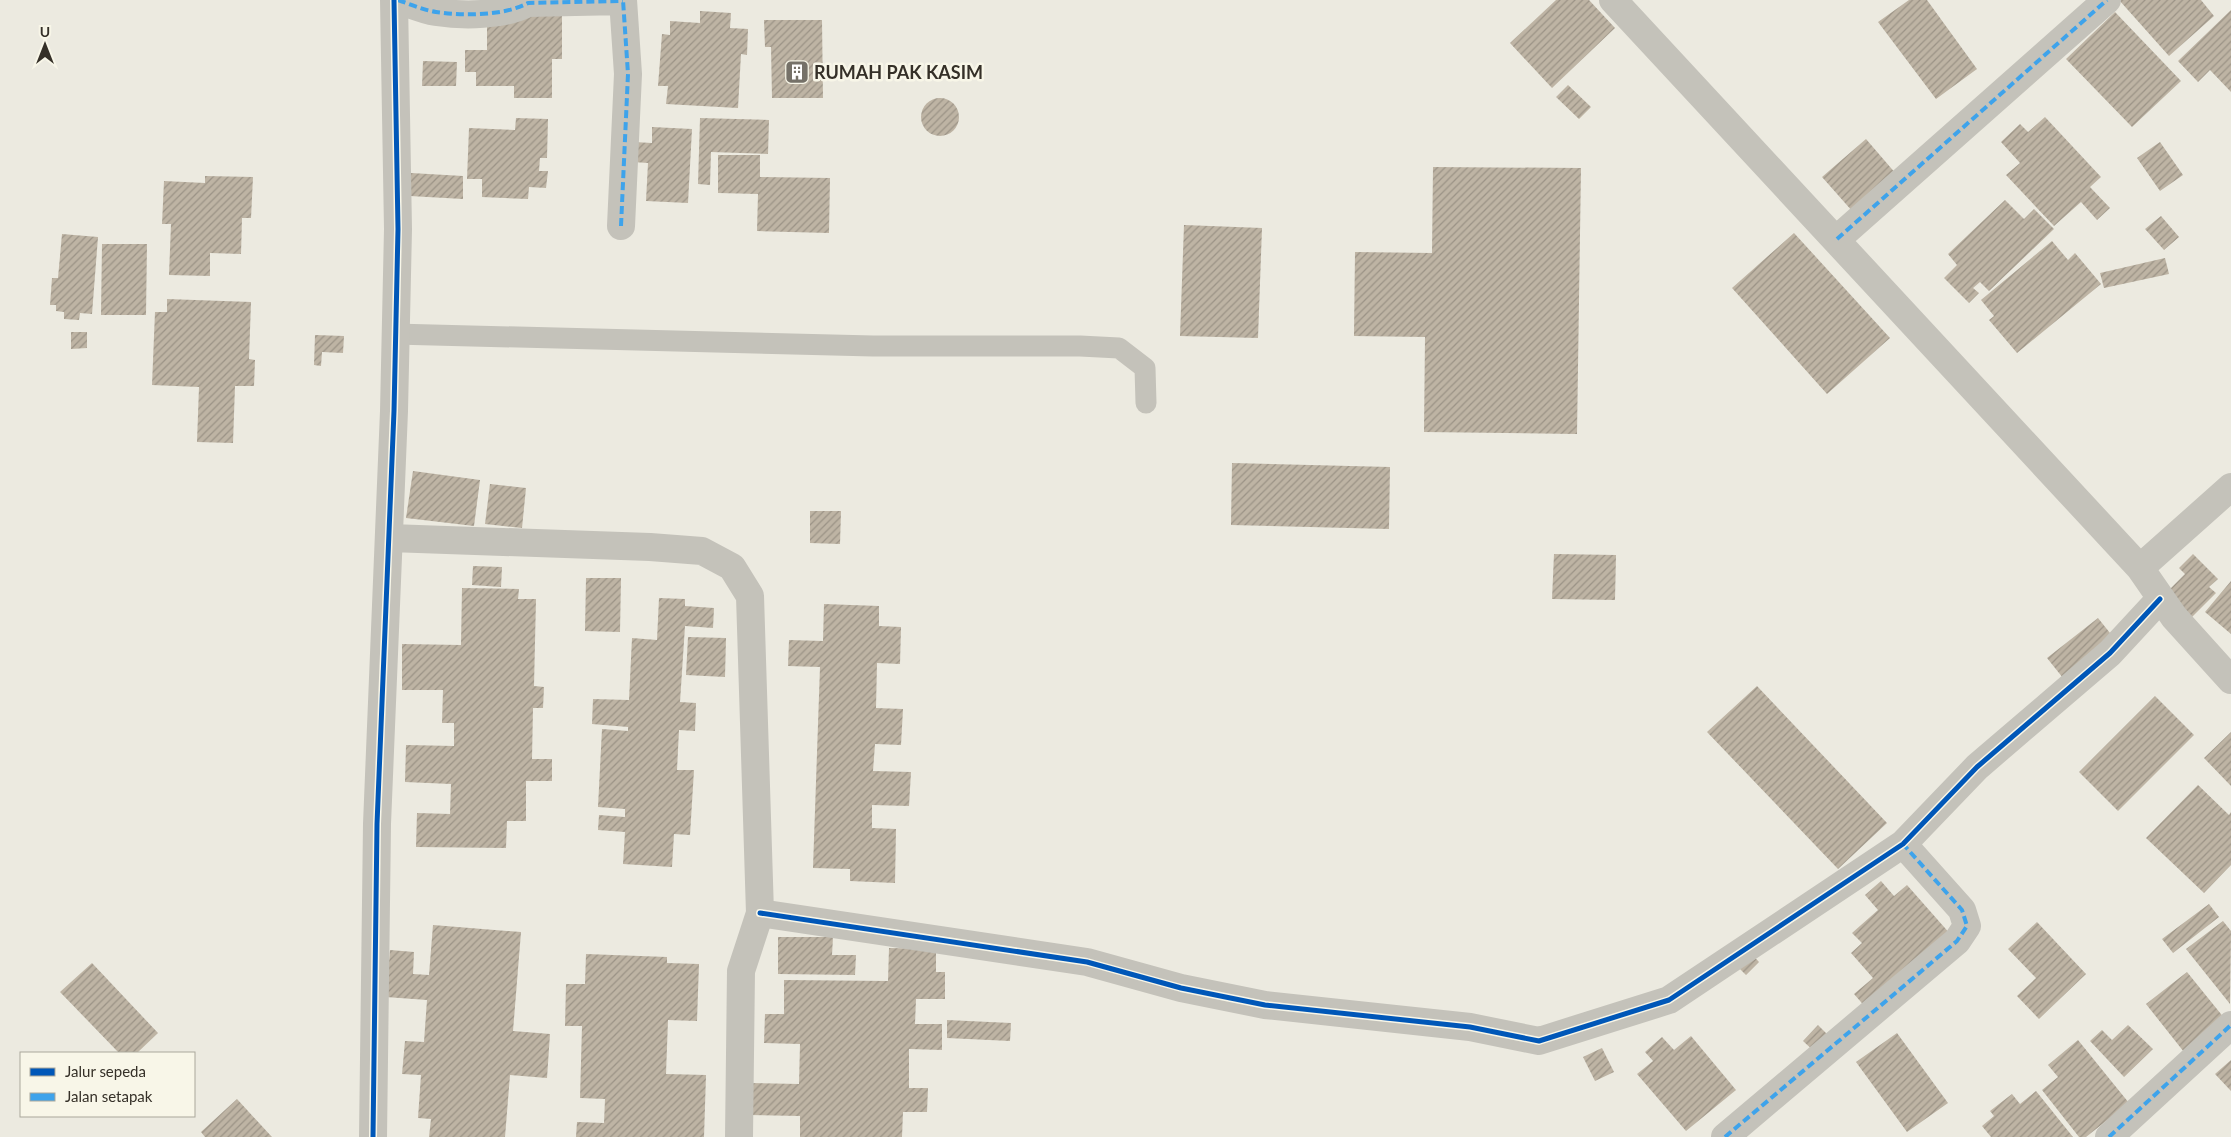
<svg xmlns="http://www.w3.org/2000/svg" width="2231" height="1137" font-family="Lato,sans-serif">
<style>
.building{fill:url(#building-hatch)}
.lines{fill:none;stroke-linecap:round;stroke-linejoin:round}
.lane{stroke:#c4c2ba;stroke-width:21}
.street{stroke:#c4c2ba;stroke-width:28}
.quiet{stroke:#3ea3eb;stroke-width:4;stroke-dasharray:8 4;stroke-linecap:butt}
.cycleway-casing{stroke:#f8f6e8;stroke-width:8}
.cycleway{stroke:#0057b8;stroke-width:5}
.labels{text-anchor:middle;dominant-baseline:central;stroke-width:5;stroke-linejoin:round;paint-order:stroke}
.poi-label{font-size:18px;font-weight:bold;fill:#353028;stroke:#f8f6e8;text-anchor:start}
</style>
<defs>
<pattern id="building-hatch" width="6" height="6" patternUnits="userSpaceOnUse" patternTransform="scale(1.25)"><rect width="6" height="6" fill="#beb4a4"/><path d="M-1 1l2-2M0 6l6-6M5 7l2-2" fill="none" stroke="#9b9386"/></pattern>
</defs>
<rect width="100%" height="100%" fill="#eceae0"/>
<path class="building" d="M1556,0H1589L1615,28L1552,88L1510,43Z
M1909,0H1927L1977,69L1936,99L1878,22Z
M2119,0H2201L2214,16L2169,56Z
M2231,10V92L2210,70L2198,82L2178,61Z
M700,11L731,13L730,28L748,29L747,55L741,54L738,108L666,104L668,86H658L662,34L670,35V21L700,23Z
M2115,12L2181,81L2132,127L2066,59Z
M517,14H562V59H552V98H514V86H476V72H465V50H487V19Z
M764,20H822L823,98H772L771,47H765Z
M423,61L457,62L456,86H422Z
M1568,85L1591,107L1579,119L1556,97Z
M921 117a19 19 0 1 1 38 0a19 19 0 1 1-38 0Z
M2045,117L2101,177L2090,187L2110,208L2097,220L2081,202L2054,226L2006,175L2020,163L2001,142L2020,124L2028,132Z
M516,118L548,119L547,158H540L539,171H548L546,188L529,187L528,199L482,197V179H467L469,128L515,130Z
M700,118L769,120L768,154L711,152L710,185L698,184Z
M652,127L692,129L688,203L646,201L648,163L633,162L634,142L652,143Z
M1866,139L1897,175L1853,212L1822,177Z
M2160,142L2183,175L2160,191L2137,158Z
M718,155H760V177L830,178L829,233L757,231L758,194L718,193Z
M1433,167L1581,168L1577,434L1424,432L1425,337L1354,336L1355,252L1432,253Z
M411,173L463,176V199L410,196Z
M205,176L253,177L251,218H242L241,254L210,253V276L169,275L171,224H162L164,181L205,183Z
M2005,200L2024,219L2034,209L2054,229L1989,291L1980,282L1973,288L1979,293L1969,303L1944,278L1957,265L1948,254Z
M2161,216L2179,237L2164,250L2145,229Z
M1184,225L1262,228L1258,338L1180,336Z
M1794,233L1890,338L1827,394L1732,288Z
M62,234L98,237L92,314L80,313L79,320L64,319V312L56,311V305H50L52,278H58Z
M2052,241L2068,260L2075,253L2101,284L2017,353L1989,320L1994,316L1981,300Z
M102,244H147L146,315H101Z
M2165,258L2169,274L2104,288L2100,273Z
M167,299L251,302L249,359L255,360L254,386H235L233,443L197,442L199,387L152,385L155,312H167Z
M71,332H87V348L71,349Z
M315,335L344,336L343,353L322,352L321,366L314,365Z
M1232,463L1390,467L1389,529L1231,525Z
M413,471L480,480L474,526L406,518Z
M490,484L526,488L522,528L485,524Z
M810,511H841L840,544L810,543Z
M1554,554L1616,555L1615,600L1552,599Z
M2193,554L2218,579L2209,587L2216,593L2189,620L2164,595L2185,574L2179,568Z
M473,566L502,567L501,587L472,585Z
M586,578H621L620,632L585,631Z
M2231,581V634L2205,612Z
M462,588L519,589L518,599H536L534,686L544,687L543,708H533L532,759H552V781H526V821H507L506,848L416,847L417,813L450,814L451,784L405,782L406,745L454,746V723H442L443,690H402V644L461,645Z
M659,598L685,599V606L714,608L713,628L685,626L680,702L696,703L695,731L679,730L677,770H694L690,835L674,834L672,867L623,864L625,832L598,830L599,815L625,817V809L598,807L602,729L628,731V727L592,724L593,699L629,700L632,638L657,640Z
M824,604L879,606V626L901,627L900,664L877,663L876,708L903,709L901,745L875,744L873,771L911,772L909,806L872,805V828L896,829L895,883L850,881V869L813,868L820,667L788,666L789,640L823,641Z
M2098,618L2114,638L2063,678L2047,658Z
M688,637L726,638L725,677L686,675Z
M1757,686L1887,823L1838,869L1707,732Z
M2155,696L2194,735L2118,811L2079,772Z
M2231,732V786L2204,758Z
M2198,785L2229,815L2231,812V865L2204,893L2146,838Z
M1881,881L1894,896L1907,885L1952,936L1867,1009L1854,994L1873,978L1851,953L1862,943L1852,933L1878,910L1865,895Z
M2209,904L2219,917L2173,953L2162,939Z
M2223,921L2231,931L2230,1004L2186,949Z
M2037,922L2086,974L2039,1019L2017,996L2036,978L2008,949Z
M433,925L521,932L513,1031L550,1034L547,1078L510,1075L505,1137H429L431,1119L418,1118L421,1075L402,1074L405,1041L424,1042L427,1000L386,997L390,950L414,952L413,974L429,975Z
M778,937H833L832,955H856L855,975L778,974Z
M889,948L936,949V972H945V999H916L915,1024H942V1050L909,1049V1088H928L927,1112H903L902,1137H800V1116L746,1115L747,1083L799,1084L800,1044L764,1043L765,1014H784V980L888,981Z
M1749,951L1759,962L1746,975L1735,964Z
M586,954L667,957V963L699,964L697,1021L668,1020L666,1074L706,1075L704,1137H576L577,1122L604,1123L605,1099L580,1098L582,1026H565L566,984H585Z
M92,963L158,1033L137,1053H119L60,992Z
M2187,972L2225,1019L2184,1052L2146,1004Z
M947,1020L1011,1023L1010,1041L947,1038Z
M1818,1025L1832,1039L1817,1054L1803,1041Z
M2128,1025L2153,1049L2124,1077L2090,1041L2102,1030L2112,1040Z
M1897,1033L1948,1103L1907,1132L1856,1062Z
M1691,1036L1736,1090L1686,1131L1637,1074L1653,1061L1645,1052L1662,1037L1674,1050Z
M2078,1040L2129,1103L2086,1137H2079L2042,1090L2058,1077L2048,1065Z
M1602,1048L1614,1072L1595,1081L1583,1057Z
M2231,1060V1091L2215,1074Z
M2036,1091L2073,1137H1991L1982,1126L1994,1116L1990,1111L2012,1094L2020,1104Z
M237,1099L272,1137H205L201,1132Z"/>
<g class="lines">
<path class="lane" d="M394,334L873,346H1080L1119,348L1145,368L1146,403"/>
<path class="street" d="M398,0C410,4 423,10 436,12C463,16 504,16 528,3L623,1
M1613,0L2140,568L2174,617L2231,680
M621,226L628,74L623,0
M1837,239L2107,0
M390,538L650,547L702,551L732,567L750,596L760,913L741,971L739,1137
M2140,568L2231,487
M760,913L1087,962L1181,988L1265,1005L1470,1027L1539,1041L1669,1000L1903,844L1977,767L2110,653L2160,599
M373,1137L377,824L394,411L398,229L394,0
M1725,1137L1957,941L1967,926L1962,910L1903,844
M2109,1137L2231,1025"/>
<path class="quiet" d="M398,0C410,4 423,10 436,12C463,16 504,16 528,3L623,1
M621,226L628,74L623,0
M1837,239L2107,0
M1725,1137L1957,941L1967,926L1962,910L1903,844
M2109,1137L2231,1025"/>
<g class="cycleway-casing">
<path id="cycleway" d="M760,913L1087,962L1181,988L1265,1005L1470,1027L1539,1041L1669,1000L1903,844L1977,767L2110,653L2160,599
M373,1137L377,824L394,411L398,229L394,0"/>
</g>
<use href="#cycleway" class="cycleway"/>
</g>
<defs>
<g id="building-square" transform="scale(1.25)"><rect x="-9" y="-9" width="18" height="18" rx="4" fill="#757168" stroke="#f8f6e8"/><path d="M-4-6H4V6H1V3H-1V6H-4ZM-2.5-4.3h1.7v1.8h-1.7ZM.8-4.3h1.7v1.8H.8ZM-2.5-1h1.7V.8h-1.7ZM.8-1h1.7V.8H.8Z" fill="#fff"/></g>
</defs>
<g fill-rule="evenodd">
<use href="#building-square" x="797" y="72"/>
</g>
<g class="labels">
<g class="poi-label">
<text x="814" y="72">RUMAH PAK KASIM</text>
</g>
</g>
<rect x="20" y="1052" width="175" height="65" fill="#f8f6e8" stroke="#aaa79b"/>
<rect x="30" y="1068" width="25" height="8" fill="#0057b8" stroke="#aaa79b"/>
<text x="65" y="1077" font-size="15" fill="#353028">Jalur sepeda</text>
<rect x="30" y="1093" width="25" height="8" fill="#3ea3eb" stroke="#aaa79b"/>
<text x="65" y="1102" font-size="15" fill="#353028">Jalan setapak</text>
<g transform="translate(45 45)" stroke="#f8f6e8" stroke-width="4" paint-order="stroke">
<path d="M0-4L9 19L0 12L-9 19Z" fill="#353028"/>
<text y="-8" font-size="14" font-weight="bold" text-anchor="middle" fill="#353028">U</text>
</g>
</svg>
